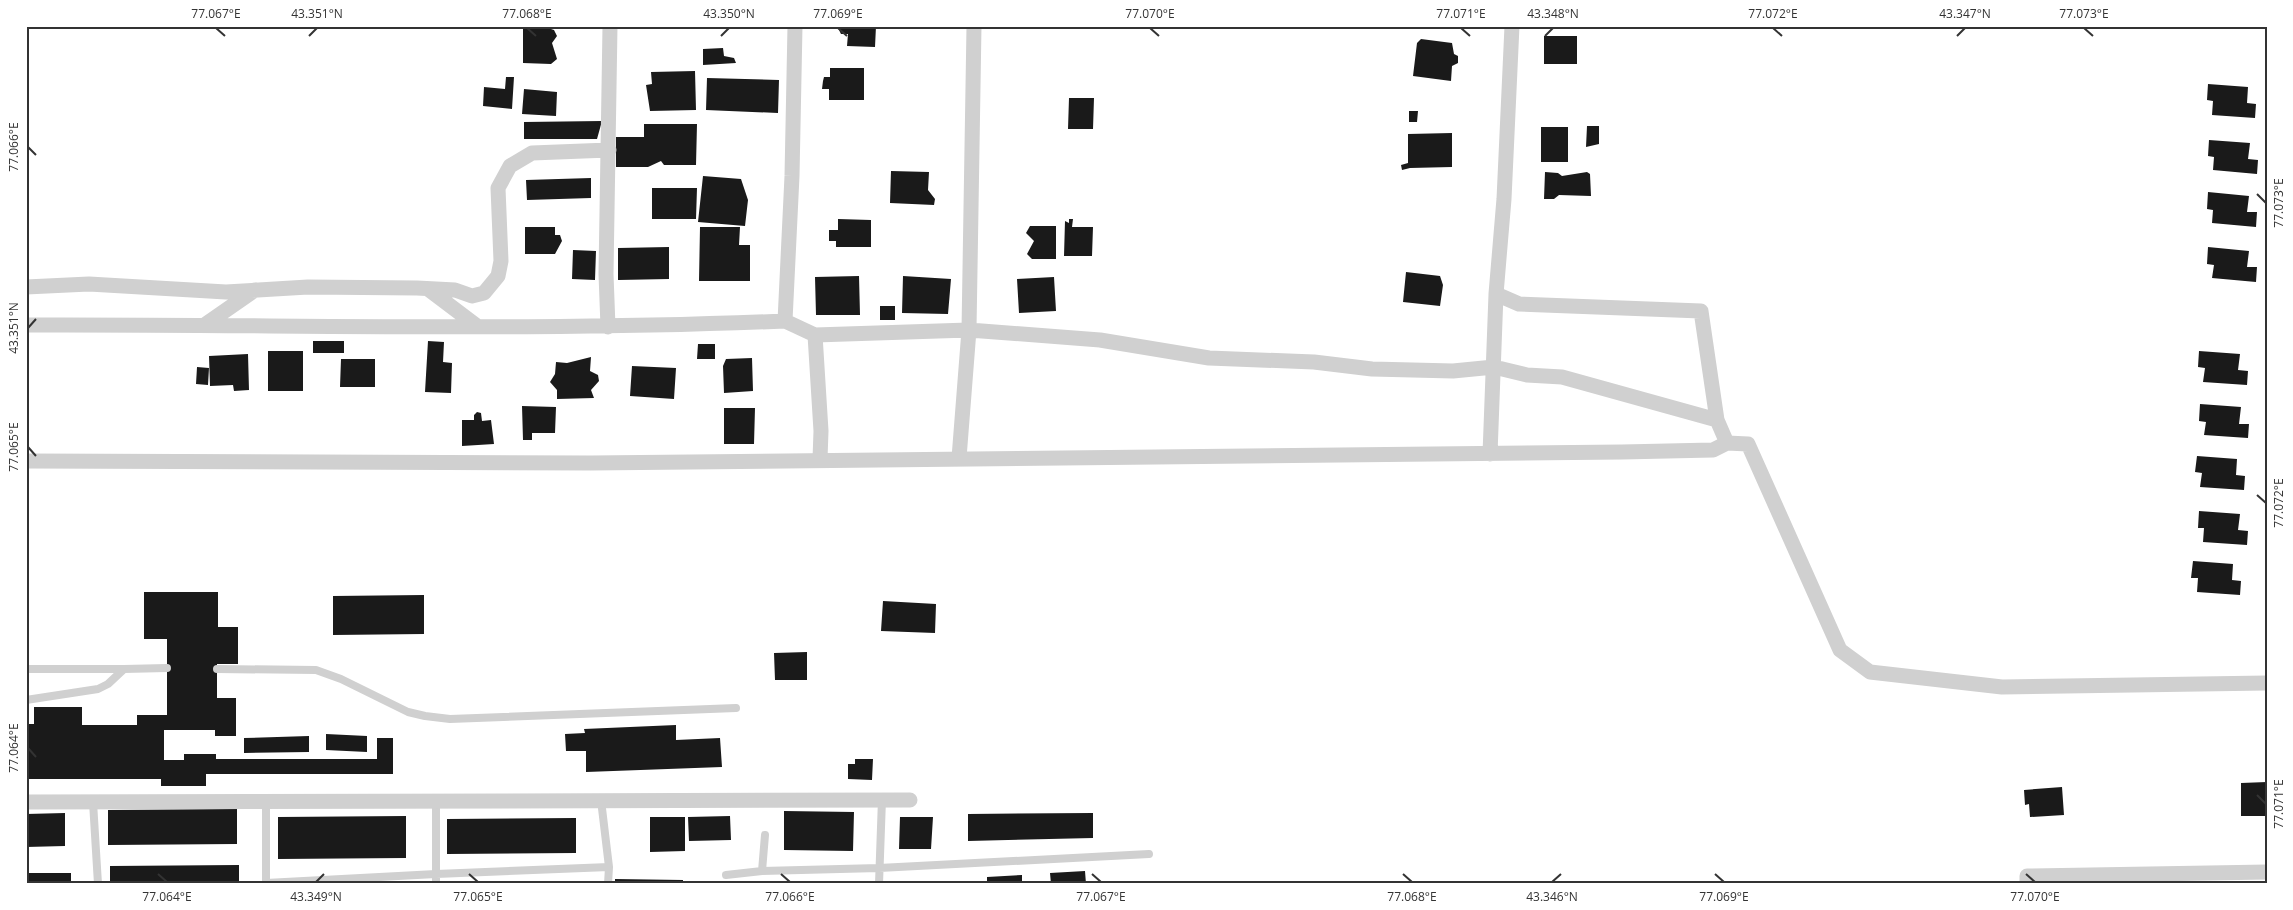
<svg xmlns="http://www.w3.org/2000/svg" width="2293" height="910" font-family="'Open Sans',sans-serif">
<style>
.building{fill:#1a1a1a}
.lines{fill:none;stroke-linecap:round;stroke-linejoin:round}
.lane{stroke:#d0d0d0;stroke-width:8}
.street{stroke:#d0d0d0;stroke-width:15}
.ticks{fill:none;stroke:#333;stroke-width:2}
.neatline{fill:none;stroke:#333;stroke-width:2}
.ticks-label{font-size:12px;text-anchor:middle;fill:#333}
</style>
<rect width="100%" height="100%" fill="#fff"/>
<path class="building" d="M837,26H876L875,47L847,46L848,34H841Z
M523,28H548L554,30L557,36L552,43L557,59L551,64L523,63Z
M1544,36H1577V64H1544Z
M1421,39L1452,43L1454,54L1458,56V63L1452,66L1451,81L1413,76L1417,43Z
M723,48L724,56L734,58L736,63L703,65V49Z
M830,68H864V100H829V89H822L823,81L824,77H830Z
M695,71L696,110L650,111L646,85L652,84L651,72Z
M506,77H514L512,109L483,106L484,87L505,89Z
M707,78L779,80L778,113L706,110Z
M2208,84L2248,87L2247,103L2256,104L2255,118L2212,115L2213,101L2207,100Z
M524,89L557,92L556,116L522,114Z
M1069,98H1094L1093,129H1068Z
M1409,111H1418L1417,122H1409Z
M602,121L597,139H524V122Z
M644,124H697L696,165H664L661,161L648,167H616V137H644Z
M1587,126H1599V144L1586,147Z
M1541,127H1568V162H1541Z
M1452,133V167L1410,168L1402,170L1401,165L1408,163V134Z
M2209,140L2250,143L2248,159L2258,160L2257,174L2213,170L2214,157L2208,156Z
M891,171L929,172L928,190L935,199L934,205L890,203Z
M1545,172L1558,173L1562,176L1587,172L1590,174L1591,196L1559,195L1554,199H1544Z
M703,176L741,179L748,200L745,226L698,222Z
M591,178V198L527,200L526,180Z
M652,188H697L696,219H652Z
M2208,192L2249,196L2247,212H2257L2256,227L2212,223L2213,210L2207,209Z
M838,219L871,220V247H836V241H829V230H838Z
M1069,219H1073L1072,227H1093L1092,256H1064L1065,221L1069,223Z
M1030,226H1056V259H1032L1027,254L1034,241L1026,233Z
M525,227H555V235H560L562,241L555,254H525Z
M700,227H740L739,245H750V281H699Z
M669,247V279L618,280V248Z
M2208,247L2249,251L2247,267H2257L2256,282L2212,278L2214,265L2207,264Z
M573,250L596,251L595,280L572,279Z
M1406,272L1440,276L1443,285L1440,306L1403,302Z
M859,276L860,315H816L815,277Z
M903,276L951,279L948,314L902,313Z
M1054,277L1056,311L1019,313L1017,279Z
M880,306H895V320H880Z
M313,341H344V353H313Z
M428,341L444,342L443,362L452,363L451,393L425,392Z
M698,344H715V359H697Z
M268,351H303V391H268Z
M2199,351L2240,354L2238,370L2248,371L2247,385L2203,382L2205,368L2198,367Z
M248,354L249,390L234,391L233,385L210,386L209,356Z
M591,357L590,371L598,375L599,381L591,390L594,398L557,399V390L550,382L555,374L556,362L567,363Z
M752,358L753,391L724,393L723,366L726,359Z
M341,359H375V387H340Z
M632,366L676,368L674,399L630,396Z
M197,367L209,368L208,385L196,384Z
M2200,404L2241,407L2239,424H2249L2248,438L2204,435L2206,422L2199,421Z
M522,406L556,407L555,433H532V440H523Z
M724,408H755L754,444H724Z
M477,412L481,413L482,421L491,420L494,444L462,446V420H474V415Z
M2197,456L2237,459L2236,475L2245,476L2244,490L2200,487L2202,473L2195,472Z
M2199,511L2240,514L2238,530L2248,531L2247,545L2203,542L2204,528H2198Z
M2193,561L2233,564L2232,580L2241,581L2240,595L2197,592L2198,578H2191Z
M144,592H218V627H238V664H217V698H236V736H215V730H164V760H184V754H216V759H377V738H393V774H206V786H161V779H26V724H34V707H82V725H137V715H167V639H144Z
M424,595V634L333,635V596Z
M883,601L936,604L935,633L881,631Z
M807,652V680H775L774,653Z
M676,725V740L720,738L722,767L586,772V751H566L565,734L585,733L584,729Z
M326,734L367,736V752L326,750Z
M309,736V752L244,753V738Z
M855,759H873L872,780L848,779V764H855Z
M2267,782V816H2241V783Z
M2062,787L2064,815L2030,817L2029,804L2025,805L2024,790Z
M237,809V844L108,845V810Z
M784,811L854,812L853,851L784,850Z
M65,813V846L26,847V814Z
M1093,813V838L968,841V814Z
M406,816V858L278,859V817Z
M730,816L731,840L689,841L688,817Z
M650,817H685V851L650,852Z
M900,817H933L931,849H899Z
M576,818V853L447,854V819Z
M239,865V884H110V866Z
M1085,871L1086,884H1051L1050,873Z
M26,873H71V884H26Z
M1022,875V884H987V877Z
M615,879L683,880V884H615Z
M576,881V884H462V882Z"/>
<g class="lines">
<path class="lane" d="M26,669H124
M217,669L316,670L341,679L408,712L425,716L450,719L736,708
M26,700L98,689L108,684L124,669L167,668
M601,800L609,867L608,884
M266,801V884
M436,801V884
M93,802L98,884
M765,835L762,871L879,868L1149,854
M726,875L762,871
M266,883L436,874L609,867
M879,884L882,799"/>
<path class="street" d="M974,26L969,330L1100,340L1209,358L1314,362L1372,369L1453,371L1494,367L1527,375L1562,377L1717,420L1727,443
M1512,26L1504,199L1496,294L1519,304L1701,311L1717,420
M26,287L89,284L226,292L308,287L417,288L455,290L472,296L484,293L498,276L501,261L498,188L510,166L532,153L609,150
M428,289L477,326
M785,321L792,176L795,26
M206,324L255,290
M26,325C279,324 532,332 785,321L815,335L821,431L820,459
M608,327L606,274L610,26
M815,335L969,330L959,458
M1490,454L1496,294
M26,461L591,463L1622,452L1713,450L1727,443L1748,444L1840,650L1870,672L2002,687L2267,683
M26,802L910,800
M2027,884V876L2267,872"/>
</g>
<path class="ticks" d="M216,28L225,36M527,28L536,36M838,28L847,36M1150,28L1159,36M1461,28L1470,36M1773,28L1782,36M2084,28L2093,36M309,36L317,28M721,36L729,28M1545,36L1553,28M1957,36L1965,28M28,147L36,155M2257,194L2266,203M28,328L36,319M28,447L36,456M2257,495L2266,503M28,748L36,757M2257,795L2266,804M158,874L167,882M469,874L478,882M781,874L790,882M1092,874L1101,882M1403,874L1412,882M1715,874L1724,882M2026,874L2035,882M316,882L324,874M1552,882L1561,874"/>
<rect width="2293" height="910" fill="none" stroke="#ffffff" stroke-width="55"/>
<rect x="28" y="28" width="2238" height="854" class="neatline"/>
<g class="ticks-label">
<text x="216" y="18">77.067°E</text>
<text x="317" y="18">43.351°N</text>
<text x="527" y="18">77.068°E</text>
<text x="729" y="18">43.350°N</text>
<text x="838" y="18">77.069°E</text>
<text x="1150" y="18">77.070°E</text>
<text x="1461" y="18">77.071°E</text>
<text x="1553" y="18">43.348°N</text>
<text x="1773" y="18">77.072°E</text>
<text x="1965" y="18">43.347°N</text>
<text x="2084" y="18">77.073°E</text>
<text transform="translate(14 147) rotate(-90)" y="4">77.066°E</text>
<text transform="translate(2279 203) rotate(-90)" y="4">77.073°E</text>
<text transform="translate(14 328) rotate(-90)" y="4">43.351°N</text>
<text transform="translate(14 447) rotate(-90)" y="4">77.065°E</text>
<text transform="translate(2279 503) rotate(-90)" y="4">77.072°E</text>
<text transform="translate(14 748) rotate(-90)" y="4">77.064°E</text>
<text transform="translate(2279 804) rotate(-90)" y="4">77.071°E</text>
<text x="167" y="901">77.064°E</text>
<text x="316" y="901">43.349°N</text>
<text x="478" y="901">77.065°E</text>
<text x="790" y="901">77.066°E</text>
<text x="1101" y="901">77.067°E</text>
<text x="1412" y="901">77.068°E</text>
<text x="1552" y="901">43.346°N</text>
<text x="1724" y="901">77.069°E</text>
<text x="2035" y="901">77.070°E</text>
</g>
</svg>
